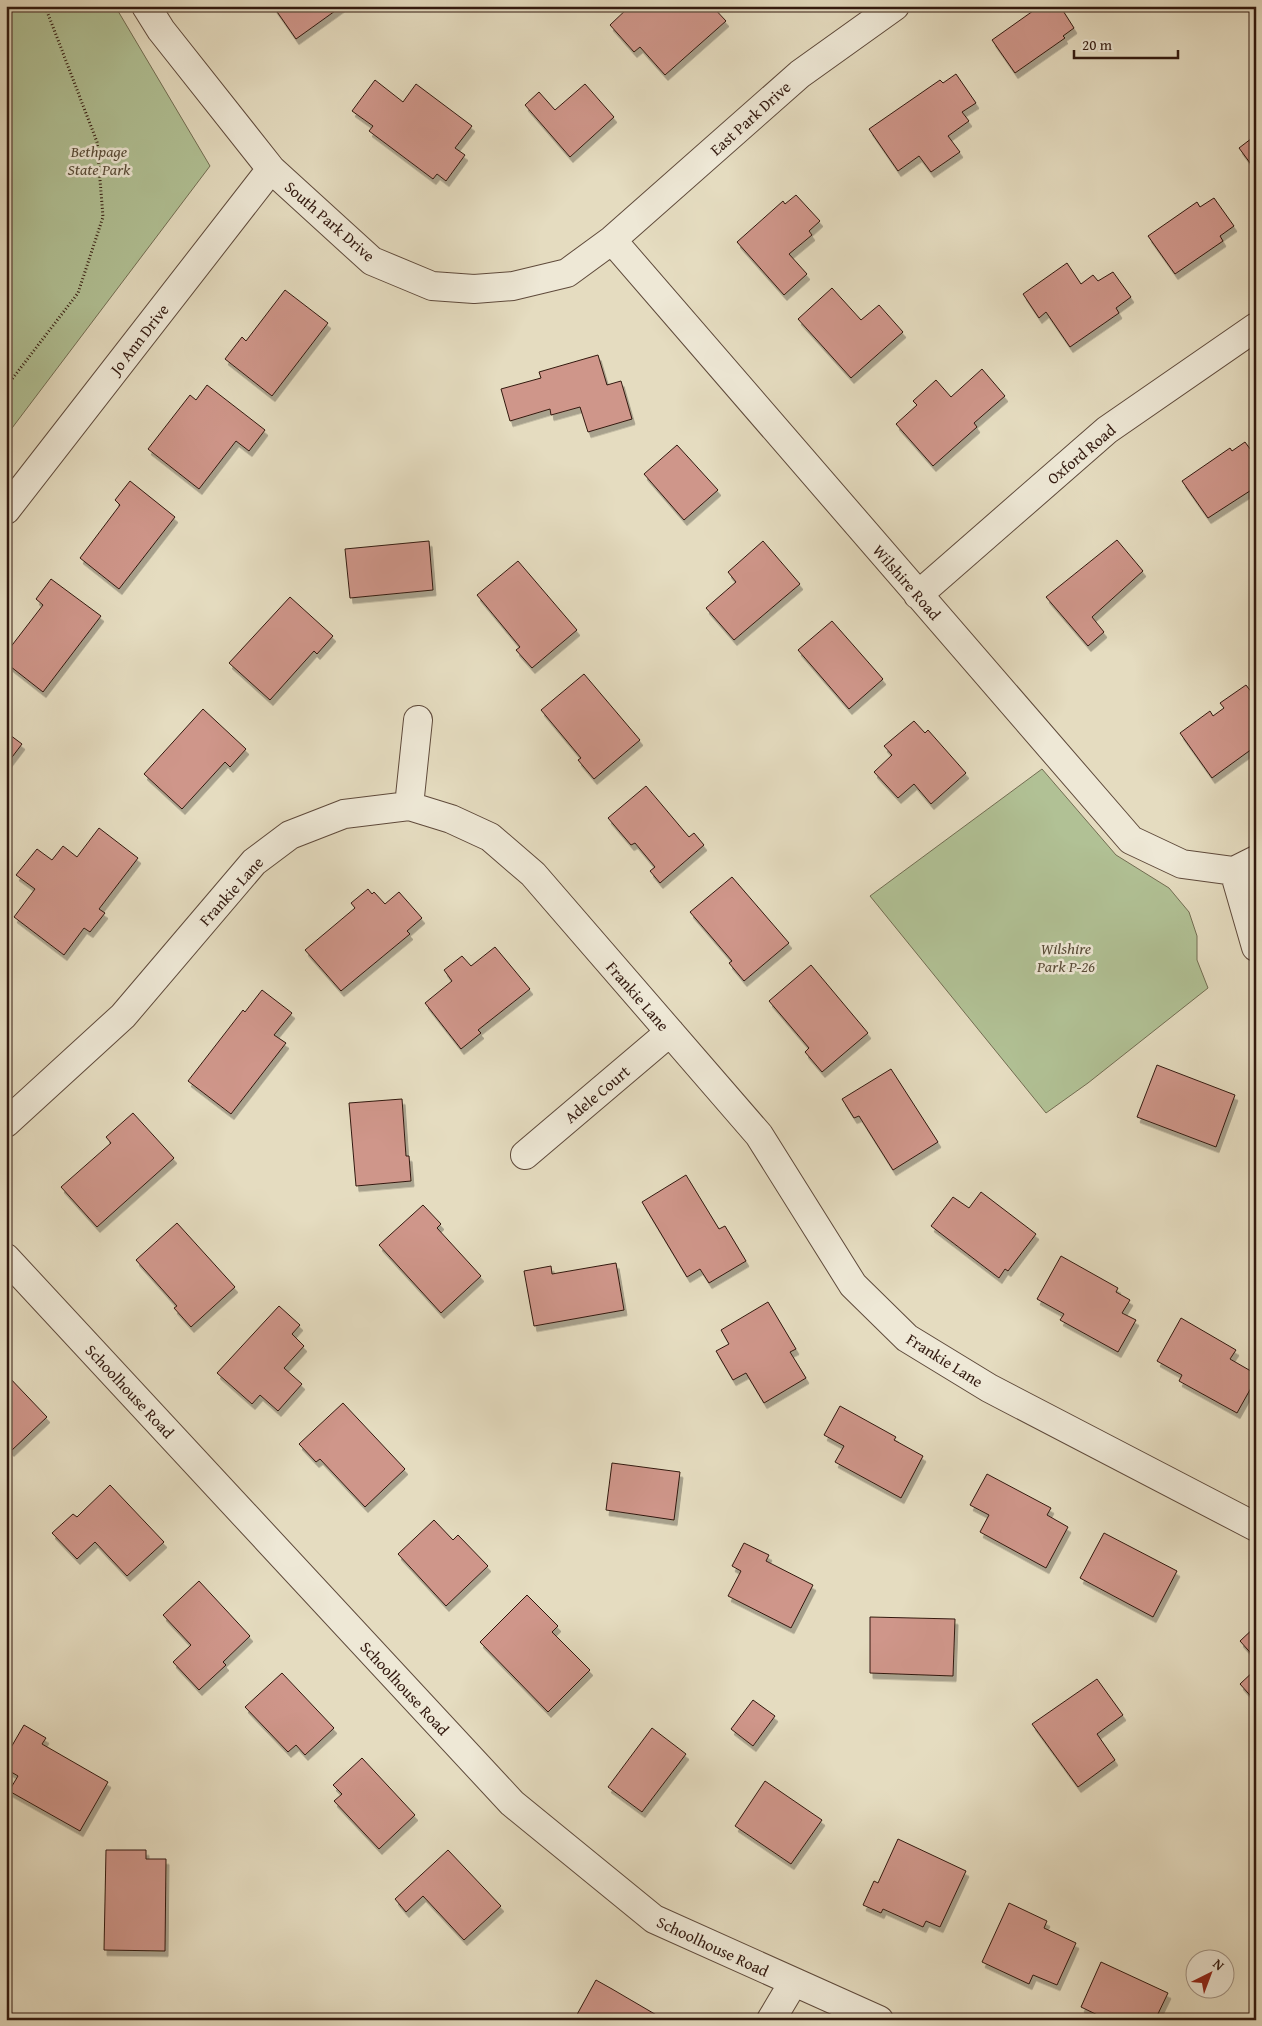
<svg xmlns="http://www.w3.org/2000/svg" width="1262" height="2026" font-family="'Gentium Book Plus',serif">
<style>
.green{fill:#b1c195;stroke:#726d52}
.building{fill:#cf968a;stroke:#32190f;filter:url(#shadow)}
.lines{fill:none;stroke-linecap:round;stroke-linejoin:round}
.minor-casing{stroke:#5f4a3b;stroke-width:30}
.path{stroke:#32190f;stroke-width:3;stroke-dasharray:1 2.5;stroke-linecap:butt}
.minor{stroke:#eee8d6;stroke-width:28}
.labels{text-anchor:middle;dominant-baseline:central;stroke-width:5;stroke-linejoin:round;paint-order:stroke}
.street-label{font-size:16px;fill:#32190f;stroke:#eee8d6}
.park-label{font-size:16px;font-style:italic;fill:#584b37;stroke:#eee8d6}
</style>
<defs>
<filter id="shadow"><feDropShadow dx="3" dy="5.5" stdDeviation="0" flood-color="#0004"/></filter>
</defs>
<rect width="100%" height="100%" fill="#e5dcc0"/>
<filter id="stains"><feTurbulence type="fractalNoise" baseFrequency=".004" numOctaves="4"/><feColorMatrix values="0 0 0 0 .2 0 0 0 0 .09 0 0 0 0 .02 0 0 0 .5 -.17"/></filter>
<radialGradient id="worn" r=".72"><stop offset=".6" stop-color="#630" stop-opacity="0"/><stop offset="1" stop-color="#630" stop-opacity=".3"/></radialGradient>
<path class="green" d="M6,6H115L210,166L6,436Z
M1042,769L1116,855L1169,888L1189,912L1197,936V960L1208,988L1088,1083L1046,1113L870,896Z"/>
<path class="building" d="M273,6H342L296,39Z
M630,6H660L665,12L671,6H712L726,21L665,75L640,47L634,52L610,25Z
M1040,6H1060L1074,28L1063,36L1065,38L1015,73L992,40Z
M956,74L976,103L962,112L969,121L948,136L960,152L931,172L919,156L898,171L869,129L940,80L943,83Z
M375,80L403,102L416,84L472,126L455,148L465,155L446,181L437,174L433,179L369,131L373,126L352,111Z
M585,84L614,117L570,157L525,105L539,92L555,110Z
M1256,135V171L1239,148Z
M796,195L820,221L809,231L812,235L789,254L807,274L784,295L737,242L783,201L785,204Z
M1214,198L1234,226L1220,236L1223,241L1175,274L1148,236L1197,202L1200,207Z
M1067,263L1081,284L1093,275L1098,281L1113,272L1131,297L1116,308L1119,313L1070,347L1046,312L1039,318L1023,294Z
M832,288L861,320L879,305L903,332L851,378L798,319Z
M285,290L328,323L272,396L225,359L242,337L246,341Z
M598,355L607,385L621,381L632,419L588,432L580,407L551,415L550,409L510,421L501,389L541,378L539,372Z
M982,369L1005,396L974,423L977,427L933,466L896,424L917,405L913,401L936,380L951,397Z
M207,385L265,430L249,451L236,441L199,489L148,449L190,395L196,400Z
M1245,442L1256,457V487L1208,518L1182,481L1230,448L1232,451Z
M677,445L718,490L684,520L644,474Z
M130,481L175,517L119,589L80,558L120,505L115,500Z
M1117,540L1143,571L1092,617L1104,632L1088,646L1046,597Z
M429,541L433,590L350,598L345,549Z
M763,541L800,584L734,640L706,608L736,582L728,572Z
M518,561L577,630L532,668L516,650L520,647L477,595Z
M51,579L101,616L43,692L6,663V653L43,605L36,599Z
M290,597L333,636L317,654L314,651L270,700L229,663Z
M832,621L883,679L849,709L798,650Z
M584,674L640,740L594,779L578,760L581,758L541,710Z
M1246,685L1256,698V746L1212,778L1180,733L1210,711L1213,716L1224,708L1220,703Z
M203,709L246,749L230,767L225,762L182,809L144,774Z
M914,721L925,733L928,730L966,773L931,804L914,784L898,798L874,772L892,755L884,746Z
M6,732L22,744L6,765Z
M646,786L689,837L694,833L704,845L660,883L650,871L655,867L635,843L631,845L608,818Z
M99,828L138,858L99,909L105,913L90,932L84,928L64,955L14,917L35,889L16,875L37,849L52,860L63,846L77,857Z
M732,877L789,943L744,981L729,963L732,961L690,912Z
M368,889L372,894L374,892L385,904L399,892L422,918L407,931L410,934L341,991L305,950L355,908L351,903Z
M495,947L530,989L478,1030L481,1033L461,1049L425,1003L452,981L444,970L462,956L471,966Z
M811,965L868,1033L822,1072L805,1052L809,1048L769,1001Z
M262,990L292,1013L274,1035L286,1043L231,1114L188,1081L243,1010L245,1012Z
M1157,1065L1235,1095L1216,1147L1137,1117Z
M891,1069L938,1142L893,1170L859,1116L854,1118L842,1099Z
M402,1099L406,1156H409L411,1181L356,1186L349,1103Z
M133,1113L174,1158L97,1227L61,1187L111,1143L106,1137Z
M686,1175L719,1229L725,1226L746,1261L709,1283L700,1269L687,1277L642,1202Z
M981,1192L1036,1234L1008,1271L1005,1269L999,1278L931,1226L953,1197L969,1208Z
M423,1205L441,1224L437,1228L481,1276L441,1313L379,1245Z
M177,1223L235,1287L191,1327L174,1308L177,1306L136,1260Z
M1061,1256L1118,1288L1116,1292L1130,1300L1122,1313L1136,1320L1118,1352L1060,1320L1064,1314L1037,1299Z
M616,1263L624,1310L534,1326L524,1271L551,1266L552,1274Z
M768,1302L796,1349L790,1352L806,1378L764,1403L746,1373L733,1380L716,1351L729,1344L721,1330Z
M279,1306L300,1325L292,1334L304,1346L284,1368L302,1384L278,1411L260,1395L252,1404L217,1373Z
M1181,1318L1236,1350L1230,1359L1256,1374V1379L1237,1413L1179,1381L1182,1375L1157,1361Z
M6,1374L47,1417L11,1451L6,1446Z
M343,1403L405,1469L365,1507L320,1459L316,1462L299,1444Z
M840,1406L896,1437L894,1440L923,1456L901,1498L835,1462L844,1446L824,1435Z
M612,1463L680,1472L674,1520L606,1510Z
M987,1474L1051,1508L1047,1515L1068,1527L1046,1568L980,1532L989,1515L970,1505Z
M110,1485L164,1542L127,1576L95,1542L77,1559L52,1533L73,1514L77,1517Z
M434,1520L453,1540L458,1535L488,1566L446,1606L398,1554Z
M1104,1533L1177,1571L1153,1617L1080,1578Z
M744,1543L769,1555L766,1561L813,1585L791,1628L728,1596L741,1571L732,1566Z
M199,1581L250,1636L223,1662L226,1665L199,1690L173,1662L191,1645L163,1615Z
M527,1595L558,1626L552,1632L590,1670L548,1712L480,1642Z
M870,1617L955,1619L953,1676L870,1673Z
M1256,1626V1659L1240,1641Z
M1256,1669V1702L1240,1684Z
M282,1673L334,1728L305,1755L296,1745L288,1752L245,1707Z
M1097,1679L1123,1715L1097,1734L1115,1760L1078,1787L1032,1724Z
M753,1700L775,1716L753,1746L731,1729Z
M24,1725L46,1738L42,1744L108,1782L80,1831L9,1791L18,1776L6,1769V1756Z
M652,1728L686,1754L642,1812L608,1787Z
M362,1758L415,1815L379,1849L334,1801L342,1794L333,1785Z
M765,1781L822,1820L791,1864L735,1826Z
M898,1839L966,1871L940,1927L926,1921L923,1927L883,1909L881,1913L863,1905L874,1881L878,1883Z
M106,1850H146V1859H166L165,1951L104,1950Z
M448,1850L501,1906L464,1940L423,1896L406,1912L395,1899Z
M1009,1903L1047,1921L1044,1928L1076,1943L1057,1985L1033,1975L1029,1984L982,1962Z
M1101,1962L1168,1993L1155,2020H1108L1081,2007Z
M596,1980L612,1989L665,2020H574Z"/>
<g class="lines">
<g class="minor-casing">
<path id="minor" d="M146,6L161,30L271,169L372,261L432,286L474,289L513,286L567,273L612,240L800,74L895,6
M612,240L1131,840L1182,864L1234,871
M6,510L271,169
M918,595L1107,430L1256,327
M409,806L418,720
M1234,871L1256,947
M1234,871L1256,860
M6,1123L123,1016L254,862L290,835L344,814L409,806L451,819L490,837L533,874L759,1135L853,1285L907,1338L989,1388L1256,1527
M525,1155L670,1032
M6,1258L512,1803L654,1919L879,2020
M771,2020L793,1983"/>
</g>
<path class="path" d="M6,387L78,293L103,217L97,142L45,6"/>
<use href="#minor" class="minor"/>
</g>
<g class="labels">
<g class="street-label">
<text transform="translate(750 118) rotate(-42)">East Park Drive</text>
<text transform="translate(330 221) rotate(41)">South Park Drive</text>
<text transform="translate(139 339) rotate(-52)">Jo Ann Drive</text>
<text transform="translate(1081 454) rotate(-40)">Oxford Road</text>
<text transform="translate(907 582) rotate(49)">Wilshire Road</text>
<text transform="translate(231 891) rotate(-48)">Frankie Lane</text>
<text transform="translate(638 996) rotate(49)">Frankie Lane</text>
<text transform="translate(597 1094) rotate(-40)">Adele Court</text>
<text transform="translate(945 1360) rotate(32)">Frankie Lane</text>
<text transform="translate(130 1391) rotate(47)">Schoolhouse Road</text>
<text transform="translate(405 1688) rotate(47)">Schoolhouse Road</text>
<text transform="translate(713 1946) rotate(25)">Schoolhouse Road</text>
</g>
<g class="park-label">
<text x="99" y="151">Bethpage<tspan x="99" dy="18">State Park</tspan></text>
<text x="1066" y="948">Wilshire<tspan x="1066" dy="18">Park P-26</tspan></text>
</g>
</g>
<rect width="1262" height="2026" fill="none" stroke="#e5dcc0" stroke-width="25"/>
<rect x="8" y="8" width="1247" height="2011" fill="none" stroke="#32190f" stroke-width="2.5"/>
<rect x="12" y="12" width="1237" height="2001" fill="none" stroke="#32190f"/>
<g transform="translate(1210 1974) rotate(42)"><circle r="24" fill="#eee8d6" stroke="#a39586"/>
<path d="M0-4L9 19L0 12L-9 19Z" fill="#8f2418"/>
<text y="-8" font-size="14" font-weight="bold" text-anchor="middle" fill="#32190f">N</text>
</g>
<path d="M1074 50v8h104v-8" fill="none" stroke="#32190f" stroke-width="2.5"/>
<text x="1082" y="50" font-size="15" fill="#32190f" stroke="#eee8d6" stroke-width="4" paint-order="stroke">20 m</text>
<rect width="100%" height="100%" filter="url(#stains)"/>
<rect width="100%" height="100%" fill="url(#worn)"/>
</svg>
